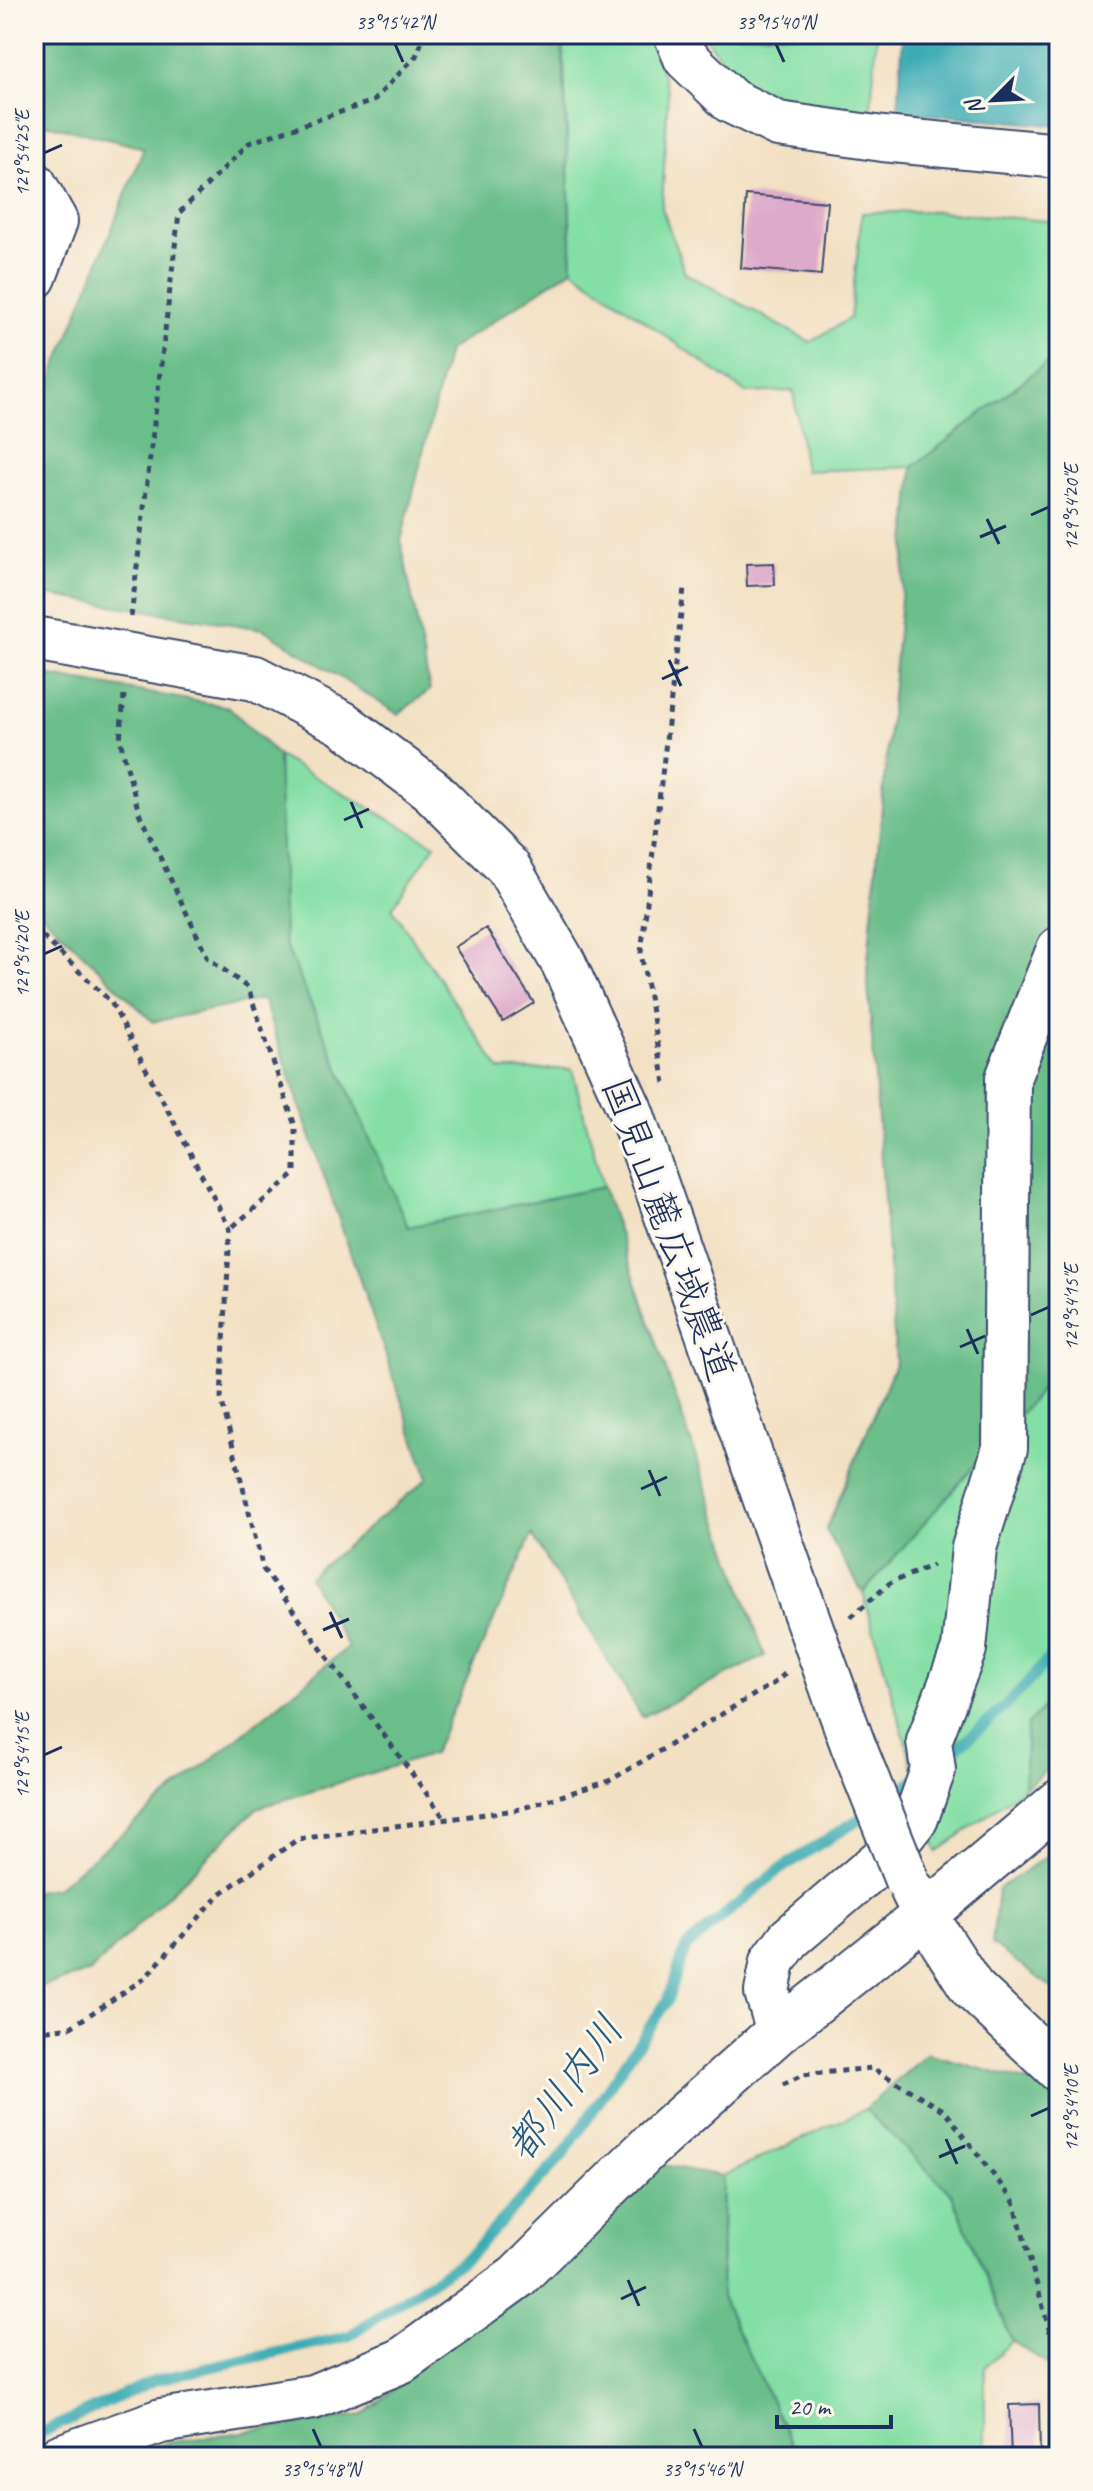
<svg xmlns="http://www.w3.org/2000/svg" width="1093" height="2491" font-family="Caveat,'Klee One',sans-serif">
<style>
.green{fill:#84dfa5;stroke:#508782;stroke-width:2}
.forest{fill:#6bbe8a;stroke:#437674;stroke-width:2}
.water{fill:#3aabb3;stroke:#2a6d88;stroke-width:2}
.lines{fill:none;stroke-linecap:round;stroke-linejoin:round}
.stream{stroke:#3aabb3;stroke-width:11}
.building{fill:#deaaca}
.minor-casing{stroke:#3b4a6d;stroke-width:48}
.path{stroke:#3b4a6d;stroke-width:5;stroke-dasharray:6 6;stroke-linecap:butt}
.minor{stroke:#fff;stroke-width:44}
.minor-bridge-casing{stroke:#3b4a6d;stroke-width:48;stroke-linecap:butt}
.minor-bridge{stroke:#fff;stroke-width:44}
.ticks{fill:none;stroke:#1b2f5e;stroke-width:3}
.labels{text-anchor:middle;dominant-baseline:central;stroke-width:6;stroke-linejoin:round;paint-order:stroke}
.street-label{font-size:40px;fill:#1b2f5e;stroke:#fbf7ec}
.water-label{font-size:42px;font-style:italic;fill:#265a7c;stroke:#fbf7ec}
.neatline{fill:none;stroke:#1b2f5e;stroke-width:3}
.ticks-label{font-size:20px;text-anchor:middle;fill:#1b2f5e}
</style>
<rect width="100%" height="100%" fill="#fbf7ec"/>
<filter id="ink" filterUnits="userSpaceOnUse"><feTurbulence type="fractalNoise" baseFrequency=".0125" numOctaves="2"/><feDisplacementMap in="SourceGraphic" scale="16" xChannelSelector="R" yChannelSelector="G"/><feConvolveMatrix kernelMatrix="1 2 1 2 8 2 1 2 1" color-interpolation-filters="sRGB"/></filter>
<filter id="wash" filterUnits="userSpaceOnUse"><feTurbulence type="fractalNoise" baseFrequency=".006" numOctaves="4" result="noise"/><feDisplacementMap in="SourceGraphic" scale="32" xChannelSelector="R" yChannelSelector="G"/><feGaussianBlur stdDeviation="1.8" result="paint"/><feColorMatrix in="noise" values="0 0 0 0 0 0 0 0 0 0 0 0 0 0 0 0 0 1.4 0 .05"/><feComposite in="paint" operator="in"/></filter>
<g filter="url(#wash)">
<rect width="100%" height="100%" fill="#f2e0c2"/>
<path class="green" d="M563,34H649L668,92L662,208L685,273L810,342L850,318L862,213L933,211L1059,222V353L913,467L805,471L793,391L746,393L572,269Z
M702,34H877L870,118L752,98Z
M278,756L435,845L392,908L500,1070L572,1069L603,1187L408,1227L284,942Z
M1059,1369V1691L1027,1725L1024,1788L937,1852L863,1593Z
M865,2109L952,2194L1012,2341L985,2367V2457H798L721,2297L723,2176Z"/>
<path class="forest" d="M34,34H562L572,269L448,351L401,541L430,690L398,714L263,629L34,593V459L40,408L144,148L34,121Z
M1059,353V1369L863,1593L826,1530L896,1362L867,970L913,467Z
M34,673L229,707L278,756L284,942L408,1227L603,1187L765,1656L642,1717L532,1535L433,1754L257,1808L90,1972L34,1989V1891L56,1888L348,1647L309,1577L428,1478L263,999L153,1022L34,906Z
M1059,1691V1759L1024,1788L1027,1725Z
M1059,1848V1993L992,1944L998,1889Z
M927,2054L1047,2087L1059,2107V2371L1012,2341L952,2194L865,2109Z
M662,2165L723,2176L721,2297L798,2457H129L166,2443L363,2415Z"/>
<path class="water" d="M903,34H1059V126L898,111Z"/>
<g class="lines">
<path class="stream" d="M941,1759C988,1725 1023,1691 1059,1646
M883,1802L915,1779
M34,2436L155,2380L349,2336L469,2256L563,2155L667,2001L686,1947L779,1870L870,1812"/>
</g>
<g id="blocks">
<path class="building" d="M746,195L827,202L821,275L741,268Z
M774,563L775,585L747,586L746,564Z
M486,928L534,1003L503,1022L455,947Z
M1039,2404L1040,2457H1011L1009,2405Z"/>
</g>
</g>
<g filter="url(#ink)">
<use href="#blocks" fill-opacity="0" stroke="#3b4a6d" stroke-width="2"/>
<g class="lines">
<g class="minor-casing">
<path id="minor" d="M676,34L686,58L731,101L778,124L883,139L1059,156
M34,184L55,221L34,277
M34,639L255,678L342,723L431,790L508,867L564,964L630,1110L799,1595
M913,1891L925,1915L972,1988L1059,2070
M779,2031L767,1992L773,1961L789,1939L885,1857L916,1818L933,1770L929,1741L964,1649L974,1548L1005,1448L1008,1078L1059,949
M60,2457L161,2421L313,2397L401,2361L517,2277L649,2147L779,2031L925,1915L1059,1802"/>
</g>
<path class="path" d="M131,617L179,213L249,143L373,101L416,56L425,34
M124,695L120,740L139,813L208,958L248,988L295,1126V1174L230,1229
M34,928L111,1002L230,1229L221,1398L263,1569L445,1819
M665,1083L641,953L684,588
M851,1617L890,1583L933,1565
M34,2032L71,2027L145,1978L220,1894L298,1839L516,1810L609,1781L774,1683L786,1673
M783,2085L802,2075L872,2068L945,2111L1014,2202L1054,2347L1056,2457"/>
<use href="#minor" class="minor"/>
<g class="minor-bridge-casing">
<path id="minor-bridge" d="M799,1595L853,1745L907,1880"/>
</g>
<use href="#minor-bridge" class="minor-bridge"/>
</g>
</g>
<path class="ticks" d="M395,44L403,62M776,44L784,62M44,153L62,145M1031,515L1049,507M987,519L999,544M980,537L1006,526M669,660L681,686M662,679L688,667M351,802L362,828M344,820L369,809M44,954L62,946M1031,1315L1049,1307M967,1329L978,1354M960,1347L985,1336M649,1470L660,1496M641,1489L667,1477M330,1612L342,1638M323,1630L349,1619M44,1755L62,1747M1031,2116L1049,2108M946,2139L957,2164M939,2157L965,2146M628,2280L639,2306M621,2299L646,2287M313,2429L321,2447M694,2429L702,2447"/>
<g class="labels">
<g class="street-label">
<text transform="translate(669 1229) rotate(70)">国見山麓広域農道</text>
</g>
<g class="water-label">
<text transform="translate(565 2088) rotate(-54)">都川内川</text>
</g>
</g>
<rect width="1093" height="2491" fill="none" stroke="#fbf7ec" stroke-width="88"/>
<g transform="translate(993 100) rotate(246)" stroke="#fbf7ec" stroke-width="6" paint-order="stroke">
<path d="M0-6L14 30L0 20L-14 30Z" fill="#1b2f5e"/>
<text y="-12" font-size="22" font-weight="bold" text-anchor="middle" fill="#1b2f5e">N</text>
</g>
<path d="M777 2415v12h114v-12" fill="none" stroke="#1b2f5e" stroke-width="4"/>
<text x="789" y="2415" font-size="24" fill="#1b2f5e" stroke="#fbf7ec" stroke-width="6" paint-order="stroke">20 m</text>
<rect x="44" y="44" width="1005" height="2403" class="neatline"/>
<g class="ticks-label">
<text x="395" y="29">33°15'42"N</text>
<text x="776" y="29">33°15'40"N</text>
<text transform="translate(22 153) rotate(-90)" y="7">129°54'25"E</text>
<text transform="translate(1071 507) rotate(-90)" y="7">129°54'20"E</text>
<text transform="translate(22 954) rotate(-90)" y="7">129°54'20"E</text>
<text transform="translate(1071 1307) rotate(-90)" y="7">129°54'15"E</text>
<text transform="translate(22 1755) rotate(-90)" y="7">129°54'15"E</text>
<text transform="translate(1071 2108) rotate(-90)" y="7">129°54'10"E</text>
<text x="321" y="2476">33°15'48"N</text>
<text x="702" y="2476">33°15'46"N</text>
</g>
</svg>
